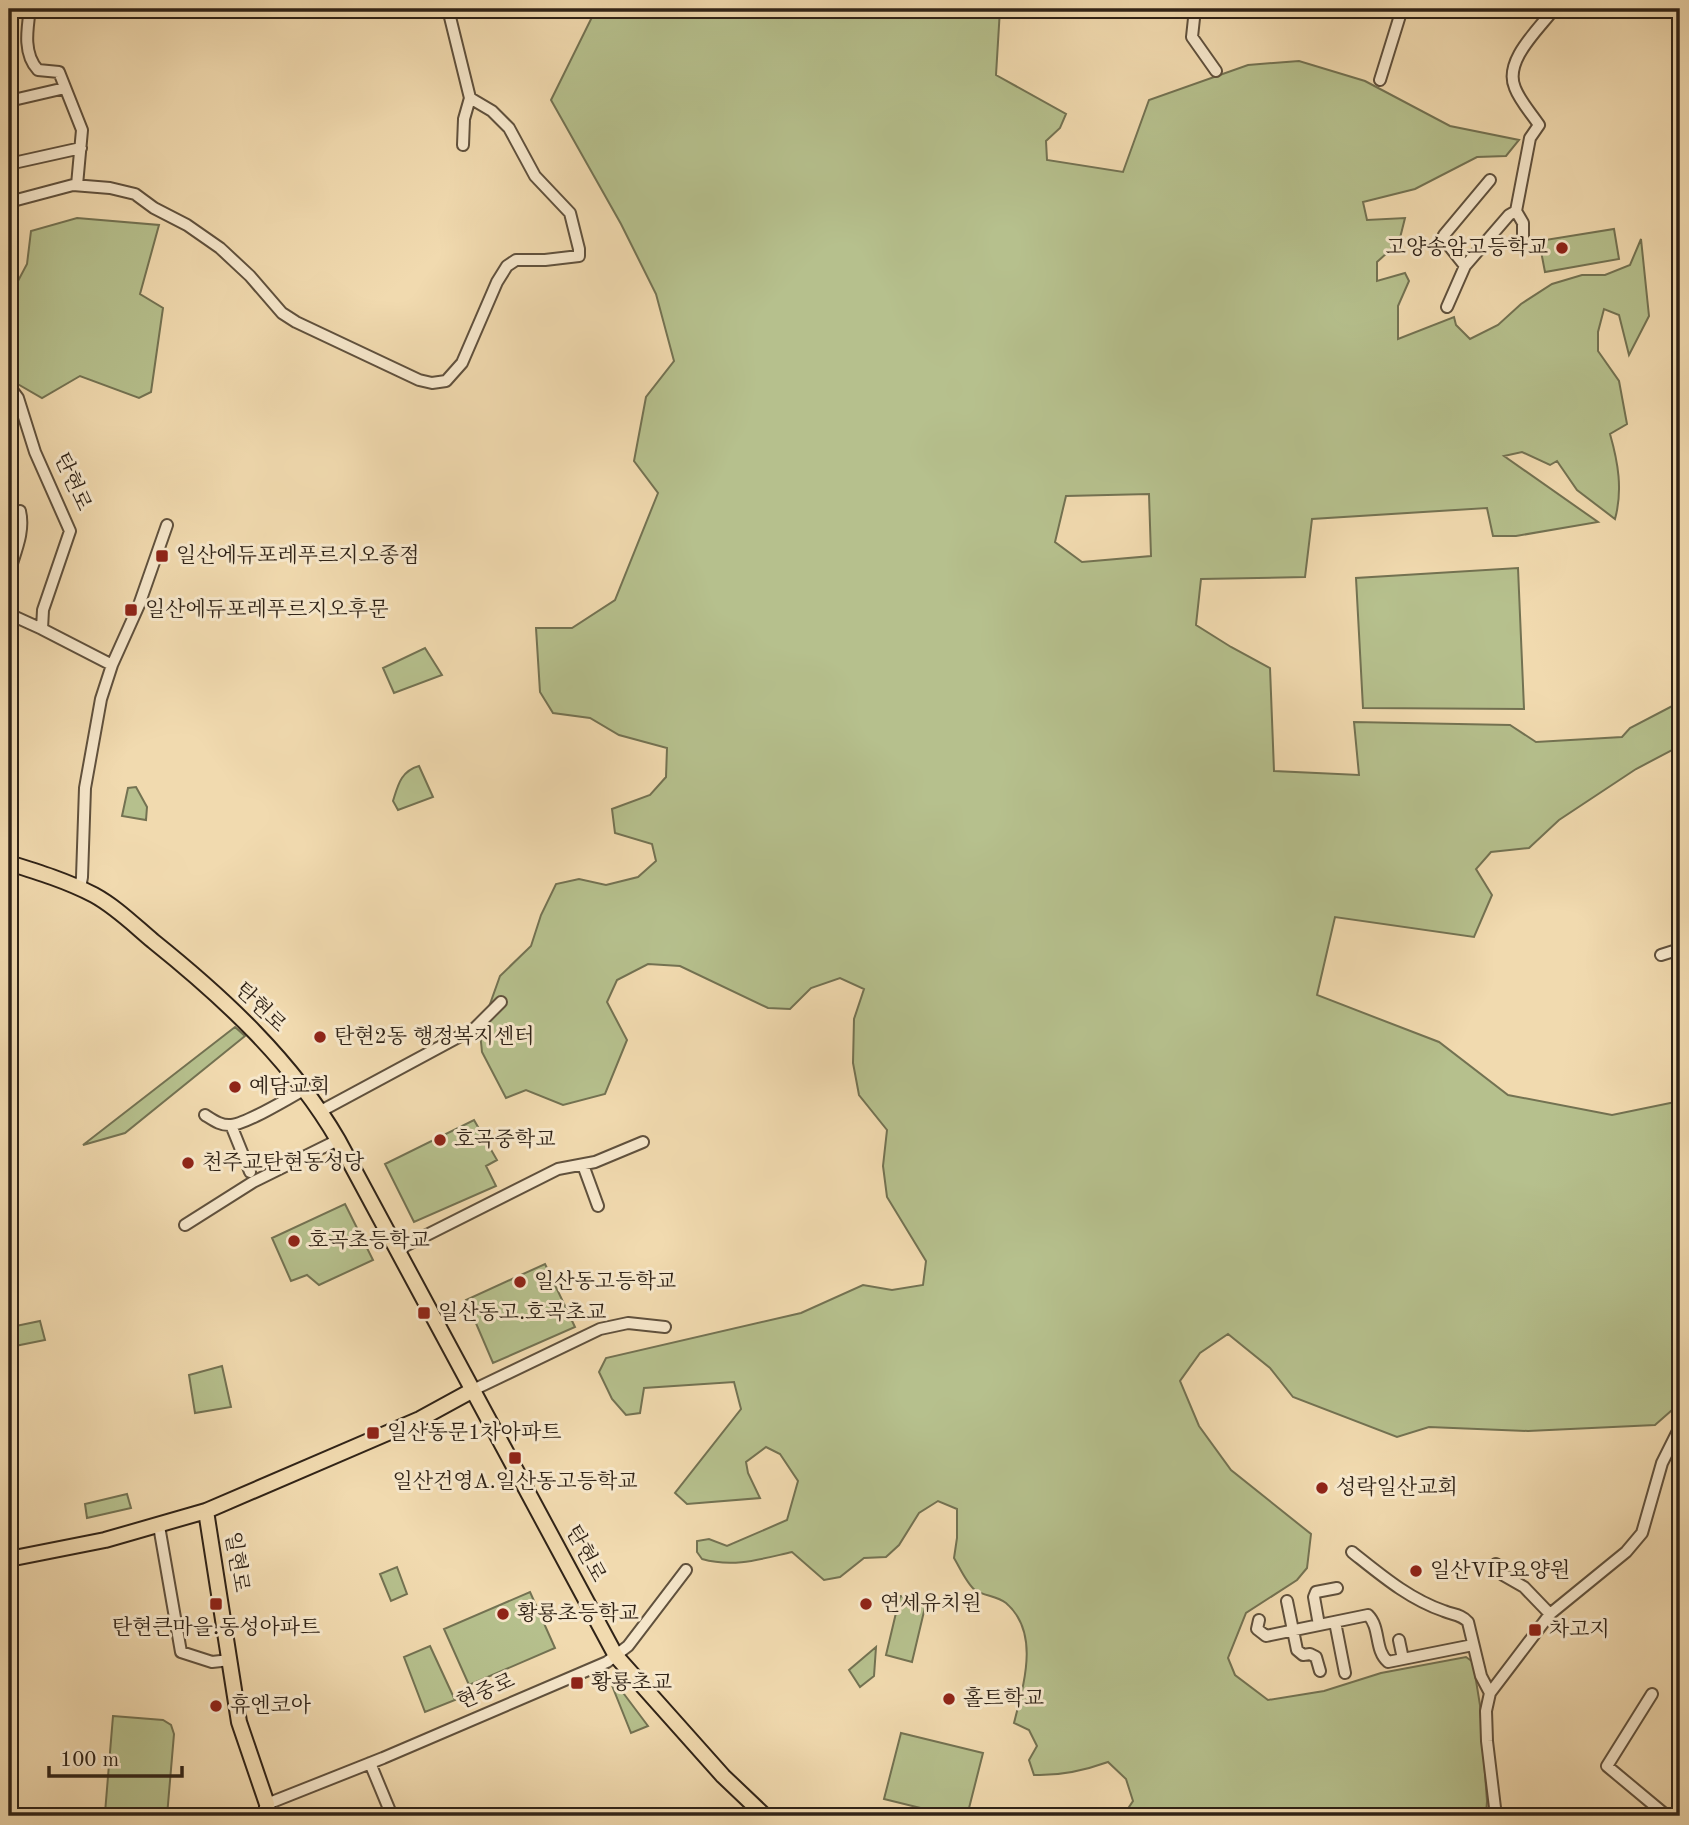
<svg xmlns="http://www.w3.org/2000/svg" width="1689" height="1825" font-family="'Old Standard TT','Noto Serif KR',serif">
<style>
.green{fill:#b6c08d;stroke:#737252;stroke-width:2;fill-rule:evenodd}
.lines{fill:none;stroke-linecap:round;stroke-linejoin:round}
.minor-casing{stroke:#60513d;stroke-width:14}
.major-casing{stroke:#302317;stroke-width:18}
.minor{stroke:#f6e7cb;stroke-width:10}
.major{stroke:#f1daaf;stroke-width:14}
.poi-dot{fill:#8f2418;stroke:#f6e7cb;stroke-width:2.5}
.labels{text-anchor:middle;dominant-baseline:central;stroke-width:6;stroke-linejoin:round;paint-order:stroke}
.poi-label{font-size:21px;fill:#302317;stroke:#f6e7cb;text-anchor:start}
.street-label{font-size:21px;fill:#302317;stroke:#f6e7cb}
</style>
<rect width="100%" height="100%" fill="#f1daaf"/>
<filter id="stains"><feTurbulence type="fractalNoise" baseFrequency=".00286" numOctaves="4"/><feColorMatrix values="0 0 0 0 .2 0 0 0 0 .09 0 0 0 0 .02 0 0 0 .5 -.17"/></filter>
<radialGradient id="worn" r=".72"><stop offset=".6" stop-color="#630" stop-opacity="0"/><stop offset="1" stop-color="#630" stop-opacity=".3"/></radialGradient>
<path class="green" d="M596,9H1000L996,75L1066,114L1060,128L1046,141L1047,160L1123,172L1149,100L1248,65L1299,61L1365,81L1450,126L1519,140L1506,156L1477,157L1415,189L1363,202L1367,220L1405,218L1399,242L1377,262V281L1405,273L1409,281L1398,306V339L1454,317L1456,325L1470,339L1498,325L1521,304L1552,284L1582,275H1605L1630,265L1641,239L1649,316L1629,355L1619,315L1604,309L1598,332V351L1619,381L1627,424L1610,434C1618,462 1623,490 1615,519L1577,490L1557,461L1550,465L1522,452L1504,456L1598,522L1516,536H1493L1487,508L1312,519L1305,577L1201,579L1196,625L1231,647L1270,668L1274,771L1359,775L1354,722L1510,725L1536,742L1622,737L1630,728L1680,702V746L1636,769L1559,820L1529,848L1491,852L1476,869L1492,895L1474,937L1335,917L1317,995L1439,1042L1508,1095L1612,1115L1680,1101V1403L1655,1425L1528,1431L1429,1427L1397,1437L1293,1397L1270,1368L1228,1334L1200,1353L1180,1381L1199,1426L1231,1470L1311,1534L1307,1568L1297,1580L1246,1613L1228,1658L1235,1675L1268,1700L1324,1691L1381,1673L1466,1657L1473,1662L1480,1705L1487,1801L1486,1816H1123L1133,1801L1126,1779L1108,1762C1083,1771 1061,1776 1034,1775L1029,1760L1037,1746L1029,1730L1014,1723C1023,1686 1041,1633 1006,1603C997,1596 984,1596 975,1590C967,1584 960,1568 954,1558L957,1538V1509L938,1501L919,1513L899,1545L886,1557L864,1558L840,1577L824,1580L792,1552C761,1559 734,1568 702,1559L697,1552V1541L709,1539L727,1546L787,1520L798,1481L780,1454L766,1447L746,1462L748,1473L760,1498L687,1504L675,1493L741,1409L734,1382L644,1388L640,1413L626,1415L612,1399L599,1372L606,1358L801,1313L863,1285L892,1290L923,1285L926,1261L887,1197L883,1166L887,1130L859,1095L853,1063L854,1019L864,989L840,978L811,988L790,1009L768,1008L680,966L648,964L617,980L607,1002L627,1040L605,1094L563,1105L526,1090L506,1098L482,1052L480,1032L500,976L531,946L541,915L556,884L579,879L606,885L638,877L656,861L652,844L615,833L612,809L650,795L666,777L667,748L619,735L590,718L553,713L540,692L536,628H572L615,600L658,493L634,461L646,397L674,361L656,294L621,224L551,100ZM1149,494L1151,556L1082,562L1055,542L1066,496Z
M77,218L159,225L140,294L163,308L151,392L139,398L80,376L42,398L9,379V298L27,264L31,231Z
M1614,229L1619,259L1545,272L1539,241Z
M1518,568L1524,709L1363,708L1356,578Z
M425,648L442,675L394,693L383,668Z
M419,766L433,797L398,810L393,801C398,785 401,771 419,766Z
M136,787L147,807L146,820L122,816L128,788Z
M235,1027L245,1036L125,1133L83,1145Z
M474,1120L497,1160L486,1166L496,1186L414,1222L385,1164Z
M345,1204L373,1260L319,1285L307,1275L291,1281L272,1238Z
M545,1264L575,1327L493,1363L466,1300Z
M40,1321L45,1340L15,1346L11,1327Z
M222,1366L231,1407L195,1413L189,1375Z
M127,1494L131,1508L87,1518L85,1504Z
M397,1567L407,1594L391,1601L380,1574Z
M530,1592L555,1648L469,1685L444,1629Z
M900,1596L926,1603L912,1662L886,1655Z
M430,1646L455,1700L425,1712L404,1657Z
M876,1647L874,1676L860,1687L849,1670Z
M615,1682L648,1726L631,1733L611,1683Z
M113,1716L163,1720L171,1725L174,1734L167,1816L105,1813Z
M901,1733L983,1753L967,1816H953L884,1799Z"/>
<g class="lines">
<g class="minor-casing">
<path id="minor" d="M30,9C27,30 23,54 38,70L59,72L82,130L77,185
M448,9L470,98L464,119L463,145
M1195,9L1192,37L1216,71
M1380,80L1402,9
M9,101L65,88
M9,164L81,148
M9,202L73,185L110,188L135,194L154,208L187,225L220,248L250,276L282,313L296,322L419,380L432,383L446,381L462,363L497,282L507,266L516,260H545L579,256V249L570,213L535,176L509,128L492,111L470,98
M1523,239V223L1516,211L1530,138L1539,125C1531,113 1520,101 1515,88C1503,61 1539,29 1554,9
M1465,266L1446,242L1444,235L1490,180
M1447,307L1465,266L1509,215L1516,211
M9,386L18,398L35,452L70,531L43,610L42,629L112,665
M9,484H10
M11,512L20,532
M9,573C15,552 25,532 20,511
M9,614L42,629
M80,888L82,877L85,788L101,699L112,665L139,605L167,525
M1661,955L1680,949
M321,1111L475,1028L501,1002
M205,1115C213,1120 221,1126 231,1125C247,1124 288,1098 304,1090
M231,1125L250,1172
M583,1165L598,1206
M185,1225L253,1182L338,1140
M397,1250L558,1169L595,1162L643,1142
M473,1390L600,1329L628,1323L665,1327
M159,1526L181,1652L212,1662L230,1660
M1352,1552C1381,1575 1409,1599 1444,1611C1453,1615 1461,1614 1468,1622L1481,1676L1490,1693L1486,1711L1487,1741L1496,1816
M1496,1564L1503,1575L1524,1587L1550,1614
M1287,1601L1297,1650L1303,1655L1310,1654L1316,1657L1320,1671
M1259,1620L1257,1629L1266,1636L1368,1615C1381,1628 1374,1650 1388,1662L1473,1645
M1335,1622L1345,1673
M1319,1625L1314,1597L1316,1592L1337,1588
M1399,1640L1403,1659
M1490,1693L1550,1614L1626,1552L1642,1533L1662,1463L1677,1433
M1652,1694L1607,1766L1667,1816
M370,1763L392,1816
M267,1804L383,1758L607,1662L628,1646L686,1570"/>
</g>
<g class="major-casing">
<path id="major" d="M9,863C38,872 67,881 94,895C116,907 134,925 153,941C224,998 292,1061 338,1140L616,1656L723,1776L765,1816
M206,1511L239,1722L267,1804V1816
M9,1559L105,1540L206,1511L420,1419L473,1390"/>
</g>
<use href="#minor" class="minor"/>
<use href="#major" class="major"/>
</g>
<g class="poi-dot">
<circle cx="1562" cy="248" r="7"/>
<rect x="155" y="549" width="14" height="14" rx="3.5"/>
<rect x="124" y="603" width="14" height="14" rx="3.5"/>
<circle cx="320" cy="1037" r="7"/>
<circle cx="235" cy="1087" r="7"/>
<circle cx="440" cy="1140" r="7"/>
<circle cx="188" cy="1163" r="7"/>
<circle cx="294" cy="1241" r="7"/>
<circle cx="520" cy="1282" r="7"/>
<rect x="417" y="1306" width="14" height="14" rx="3.5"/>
<rect x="366" y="1426" width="14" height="14" rx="3.5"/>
<rect x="508" y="1451" width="14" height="14" rx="3.5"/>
<circle cx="1322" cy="1488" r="7"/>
<circle cx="1416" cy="1571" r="7"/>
<rect x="209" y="1597" width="14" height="14" rx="3.5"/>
<circle cx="866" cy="1604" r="7"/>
<circle cx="503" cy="1614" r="7"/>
<rect x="1528" y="1623" width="14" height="14" rx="3.5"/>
<rect x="570" y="1676" width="14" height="14" rx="3.5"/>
<circle cx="949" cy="1699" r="7"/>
<circle cx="216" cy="1706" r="7"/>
</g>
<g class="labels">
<g class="poi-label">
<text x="1548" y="248" text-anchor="end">고양송암고등학교</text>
<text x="176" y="556">일산에듀포레푸르지오종점</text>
<text x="145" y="610">일산에듀포레푸르지오후문</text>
<text x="334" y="1037">탄현2동 행정복지센터</text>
<text x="249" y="1087">예담교회</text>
<text x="454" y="1140">호곡중학교</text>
<text x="202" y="1163">천주교탄현동성당</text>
<text x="308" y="1241">호곡초등학교</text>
<text x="534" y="1282">일산동고등학교</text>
<text x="438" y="1313">일산동고.호곡초교</text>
<text x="387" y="1433">일산동문1차아파트</text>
<text x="515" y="1482" text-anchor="middle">일산건영A.일산동고등학교</text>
<text x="1336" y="1488">성락일산교회</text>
<text x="1430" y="1571">일산VIP요양원</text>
<text x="880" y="1604">연세유치원</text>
<text x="517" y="1614">황룡초등학교</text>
<text x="216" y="1628" text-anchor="middle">탄현큰마을.동성아파트</text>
<text x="1549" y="1630">차고지</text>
<text x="591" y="1683">황룡초교</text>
<text x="963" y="1699">홀트학교</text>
<text x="230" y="1706">휴엔코아</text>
</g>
<g class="street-label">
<text transform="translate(72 482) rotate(66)">탄현로</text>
<text transform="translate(260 1008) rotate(44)">탄현로</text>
<text transform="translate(585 1554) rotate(62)">탄현로</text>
<text transform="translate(236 1562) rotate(81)">일현로</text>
<text transform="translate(486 1692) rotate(-23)">현중로</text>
</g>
</g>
<rect width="1689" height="1825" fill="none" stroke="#f1daaf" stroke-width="35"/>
<rect x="10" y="10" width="1668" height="1804" fill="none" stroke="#302317" stroke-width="3.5"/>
<rect x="18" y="18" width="1654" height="1790" fill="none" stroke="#302317" stroke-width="2"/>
<path d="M49 1766v10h133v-10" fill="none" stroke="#302317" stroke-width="3.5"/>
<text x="60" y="1766" font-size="21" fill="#302317" stroke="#f6e7cb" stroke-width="5" paint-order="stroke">100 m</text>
<rect width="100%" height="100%" filter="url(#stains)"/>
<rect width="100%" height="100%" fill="url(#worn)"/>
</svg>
